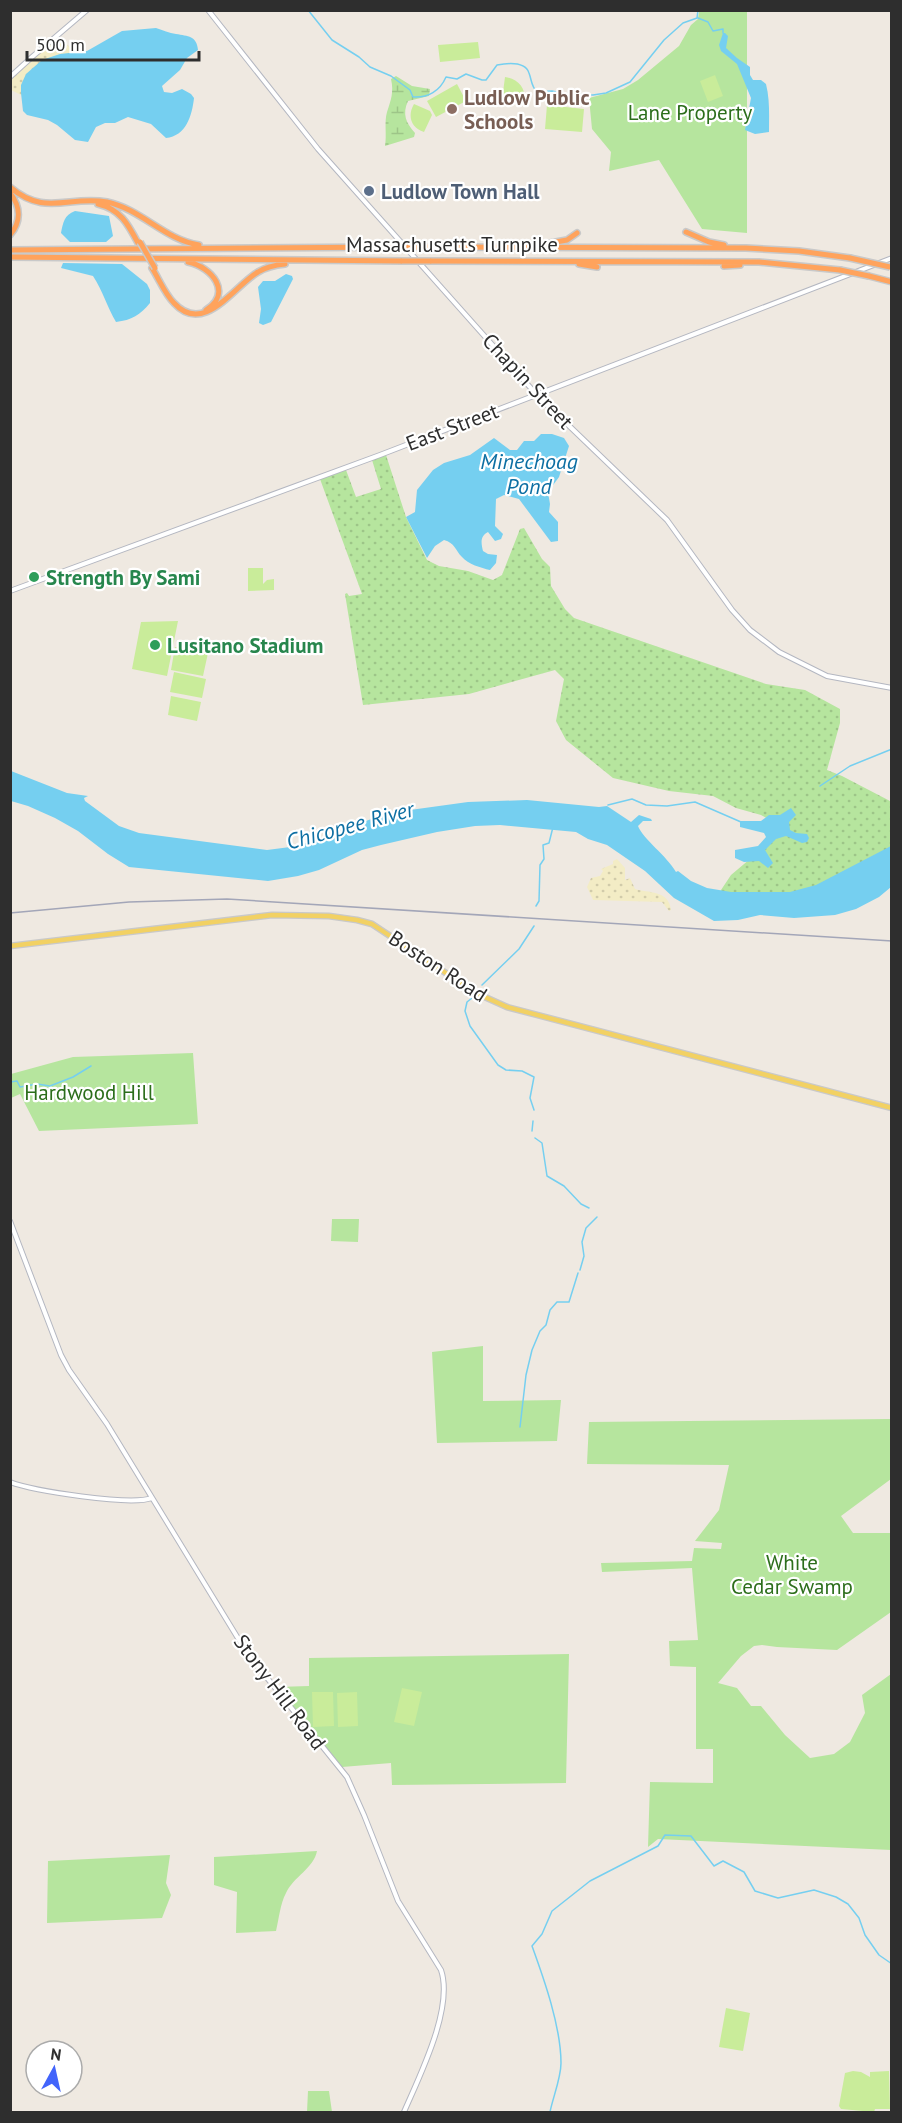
<svg xmlns="http://www.w3.org/2000/svg" width="902" height="2123" font-family="'PT Sans',sans-serif">
<style>
.grass{fill:url(#grass-dots)}
.wetland{fill:url(#wetland-marsh)}
.sand{fill:url(#sand-dots)}
.park{fill:#b6e59e}
.pitch{fill:#c9ec9a}
.water{fill:#75cff0}
.lines{fill:none;stroke-linecap:round;stroke-linejoin:round}
.stream{stroke:#75cff0;stroke-width:1.5}
.secondary-casing{stroke:#b4b7c1;stroke-width:6}
.primary-casing{stroke:#c9c9c9;stroke-width:7}
.motorway-casing{stroke:#c9c9c9;stroke-width:8}
.secondary{stroke:#fff;stroke-width:4}
.primary{stroke:#f2d163;stroke-width:4.5}
.motorway{stroke:#ffa35c;stroke-width:5}
.rail{stroke:#a3a6b8;stroke-width:1.5}
.motorway-bridge-casing{stroke:#c9c9c9;stroke-width:8;stroke-linecap:butt}
.motorway-bridge{stroke:#ffa35c;stroke-width:5}
.education-dot{fill:#8d6e63;stroke:#fff;stroke-width:2}
.service-dot{fill:#5c6f8a;stroke:#fff;stroke-width:2}
.leisure-dot{fill:#2e9e5b;stroke:#fff;stroke-width:2}
.labels{text-anchor:middle;dominant-baseline:central;stroke-width:4.5;stroke-linejoin:round;paint-order:stroke}
.education-label{font-size:21px;font-weight:bold;fill:#785e54;stroke:#fff;text-anchor:start}
.park-label{font-size:21px;fill:#2c6e1b;stroke:#fff}
.service-label{font-size:21px;font-weight:bold;fill:#4e5e75;stroke:#fff;text-anchor:start}
.street-label{font-size:21px;fill:#2e2e2e;stroke:#fff}
.leisure-label{font-size:21px;font-weight:bold;fill:#27864d;stroke:#fff;text-anchor:start}
.water-label{font-size:22px;font-style:italic;fill:#0d6fa3;stroke:#fff}
</style>
<defs>
<pattern id="grass-dots" width="8" height="8" patternUnits="userSpaceOnUse" patternTransform="scale(1.5)"><rect width="8" height="8" fill="#b6e59e"/><path d="M2 2h.1M6 6h.1" fill="none" stroke="#9dc588" stroke-width="1.8" stroke-linecap="round"/></pattern>
<pattern id="wetland-marsh" width="20" height="14" patternUnits="userSpaceOnUse" patternTransform="scale(1.5)"><rect width="20" height="14" fill="#b6e59e"/><path d="M1 5h8M5 5V1M11 12h8M15 12V8" fill="none" stroke="#9dc588"/></pattern>
<pattern id="sand-dots" width="8" height="8" patternUnits="userSpaceOnUse" patternTransform="scale(1.5)"><rect width="8" height="8" fill="#f3ecc5"/><path d="M2 2h.1M6 6h.1" fill="none" stroke="#d1cbaa" stroke-width="1.8" stroke-linecap="round"/></pattern>
</defs>
<rect width="100%" height="100%" fill="#efe9e1"/>
<path class="grass" d="M386,455L406,517L427,560L439,566L468,571L493,580L502,575L520,529L524,528L542,559L550,567L551,586L565,609L574,618L766,684L805,690L840,709V723L827,770L842,776L890,801L891,848L802,894L719,893L731,875L763,848L775,823L761,815L736,808L713,796L669,791L613,778L566,740L556,721L564,679L555,670L469,694L363,705L345,594L347,593L349,596L362,594L320,479L346,470L356,497L381,489L372,460Z"/>
<path class="wetland" d="M396,76L412,86L430,89L429,96L408,101C402,114 406,123 415,133L414,137L385,146C387,135 384,122 387,112C391,100 394,92 391,79Z"/>
<path class="sand" d="M59,36L76,54L25,97L11,90V80Z
M617,859L625,868V880L630,878L635,889C648,893 669,890 671,910L669,911L662,902L593,900L587,887L591,878L600,876L603,871L601,869L613,864V861Z"/>
<path class="park" d="M747,11V233L702,229L659,160L609,171L611,152L592,129L589,98L623,89L638,80L679,46L691,25L698,19L699,12Z
M193,1053L198,1124L39,1131L20,1094L11,1098V1074L73,1057Z
M332,1219H359L358,1242L331,1241Z
M483,1346V1401L561,1400L557,1441L437,1443L432,1352Z
M891,1419V1479L841,1516L853,1533H891V1612L837,1650L777,1647L762,1645L754,1646L741,1656L718,1683L737,1688L751,1706H761L785,1735L810,1758L834,1754L850,1742L865,1713L862,1695L891,1674V1850L658,1839L648,1847L650,1782L713,1783V1749H696V1667L670,1666L669,1641L698,1640L692,1568L602,1572L601,1563L692,1561L694,1548L721,1549L722,1543L695,1541L719,1510L729,1465L587,1464L589,1422Z
M569,1654L566,1783L392,1785L391,1763L342,1767L277,1687L309,1686V1658Z
M317,1851C314,1868 293,1877 286,1893C280,1904 279,1919 276,1931L236,1933L237,1892L214,1885V1857Z
M170,1855L166,1883L171,1895L162,1918L47,1923L48,1861Z
M308,2091H329L332,2112H307Z"/>
<path class="pitch" d="M478,42L480,58L440,62L438,45Z
M715,75L723,96L708,102L700,81Z
M505,77C518,79 525,87 525,100H502Z
M457,84L466,101L436,117L427,101Z
M414,104L430,111L432,115L424,132C411,128 407,116 414,104Z
M547,105L584,109L582,132L545,129Z
M263,568V584L267,580L274,579V590L248,591V568Z
M178,621L167,676L132,669L141,622Z
M175,647L208,653L203,676L171,670Z
M174,672L206,679L202,698L170,692Z
M171,696L201,702L197,721L168,715Z
M402,1688L422,1692L414,1726L394,1722Z
M312,1692H333L334,1726L313,1727Z
M357,1692L358,1726L338,1727L337,1693Z
M726,2008L750,2013L743,2051L719,2047Z
M853,2071L861,2072L870,2077V2072L889,2071L890,2109H875L874,2112L841,2109L839,2106L845,2073Z"/>
<path class="water" d="M156,28C163,30 169,33 176,34C188,36 197,36 198,50L187,58L180,70L162,86L164,92L172,93L182,89L191,94L194,98C192,116 186,136 166,138L151,124L128,117L115,123H105L96,127L88,142L75,140L57,125L48,120L27,115L23,111L21,93V85L26,74L42,60L60,54L87,51L122,31Z
M723,33H725L728,36L726,48L737,58L750,67V75L753,80H761L766,84C770,100 769,116 769,132L755,134L745,130L751,98L737,64L721,51L719,45Z
M75,211L109,216L113,236L106,242H70L61,233C63,223 64,215 75,211Z
M63,263L122,264L147,284L150,290V303C140,315 132,320 116,322C107,307 103,291 93,276L61,268Z
M286,274L292,276L293,279L271,322L263,325L259,323L261,309L258,287L263,281H275Z
M541,434H552L564,438L569,446L559,477L548,492L550,504L549,512L558,522V541L551,542L519,499L504,495L496,499L495,526L503,534L501,539L495,541L488,532C480,536 481,543 483,551L488,554L497,555L496,563L490,570C481,568 468,564 462,557C455,550 455,543 444,540L435,546L427,558L406,517L415,512L417,490L433,470L444,463L470,455L494,438L510,450H517L524,441H534Z
M11,771L67,793L88,796L84,798L85,801L119,826L139,833L267,850L298,846L374,818L410,810L468,802L527,800L599,807L607,806L631,822L639,815L651,819L652,821H643L638,826C643,839 667,856 676,872L678,871L691,881L707,888L731,892H790L816,885L891,846V887L879,897L856,909L835,915L794,918L760,915L738,920L714,921L674,898L645,871L607,845L588,839L576,832L500,825L475,826L437,832L381,845L362,850L319,870L298,876L268,881L248,879L129,867L108,854L78,831L55,818L28,806L11,801Z
M791,808L796,815L789,822L790,830L796,833L807,834L809,838L807,842L802,843L786,836L776,839L765,850L773,863L768,868L759,861L744,862L735,858V850L758,846L766,837L764,833L740,827V821H761L769,815H780Z"/>
<g class="lines">
<path class="stream" d="M308,10L332,40L359,57L370,67L391,76L410,90L413,97C428,98 440,91 446,77L457,79L466,74L482,80H486L497,65C508,63 525,61 529,73C532,81 531,86 537,92L552,91L566,94L593,95L606,93L630,82L664,40L683,23L697,18L698,10
M698,18L708,22L713,31L723,29V33
M820,786L850,766L892,749
M608,805L632,799L646,805L667,806L695,802L741,822
M536,906L539,901L540,865L544,859L543,845L549,843L553,827
M482,985L519,949L534,926
M472,998L467,1002L465,1011L470,1026L498,1065L506,1070L522,1071L534,1077L530,1098L534,1110
M10,1082L17,1081L20,1087L37,1084L50,1086L73,1077L91,1066
M532,1131L533,1121
M535,1138L542,1143L547,1176L564,1186L581,1204L589,1208
M580,1270L584,1256L582,1242L586,1228L597,1217
M520,1427L526,1375L532,1350L540,1331L546,1325L550,1310L557,1302H569L578,1273
M550,2112C553,2097 561,2078 561,2063C561,2027 544,1979 532,1946L542,1934L552,1911L590,1881L658,1846L665,1835L691,1836L714,1866L723,1861L744,1872L755,1891L778,1898L814,1890L836,1897L848,1904L859,1918L865,1935L879,1955L892,1964"/>
<g class="secondary-casing">
<path id="secondary" d="M208,10L318,149L537,395L667,520L732,610L750,630L779,652L827,676L892,688
M10,77L32,57L87,10
M10,591L380,455L892,258
M10,1221L61,1355L69,1370L107,1424L247,1653L347,1777L364,1815L398,1901L441,1970C454,2008 419,2077 404,2112
M10,1482C34,1491 130,1506 152,1498"/>
</g>
<g class="primary-casing">
<path id="primary" d="M10,946L272,915L329,916L357,920L372,924L476,993L507,1007L892,1108"/>
</g>
<g class="motorway-casing">
<path id="motorway" d="M10,187C45,217 69,195 107,202C141,209 165,240 199,245
M10,193C21,207 21,222 10,235
M98,204C120,209 128,224 138,243
M686,232L709,242L724,245
M545,244L567,240L577,233
M416,247L746,248L799,251L850,258
M10,250L395,247
M10,257L402,261
M430,261L759,262L840,270
M188,262C212,267 233,293 206,310
M579,264L597,267
M724,266L740,265
M152,268C159,279 165,294 174,303C204,336 234,286 258,272C266,267 275,265 285,264
M869,276L892,282"/>
</g>
<use href="#secondary" class="secondary"/>
<use href="#primary" class="primary"/>
<use href="#motorway" class="motorway"/>
<path class="rail" d="M10,913L129,902L227,899L892,941"/>
<g class="motorway-bridge-casing">
<path id="motorway-bridge" d="M140,242L155,268
M395,247H416
M850,258L890,267
M402,261H430
M840,270L869,276"/>
</g>
<use href="#motorway-bridge" class="motorway-bridge"/>
</g>
<circle class="education-dot" cx="452" cy="109" r="6"/>
<circle class="service-dot" cx="369" cy="191" r="6"/>
<g class="leisure-dot">
<circle cx="34" cy="577" r="6"/>
<circle cx="155" cy="645" r="6"/>
</g>
<g class="labels">
<g class="education-label">
<text x="464" y="97">Ludlow Public<tspan x="464" dy="24">Schools</tspan></text>
</g>
<g class="park-label">
<text x="690" y="112">Lane Property</text>
<text x="89" y="1092">Hardwood Hill</text>
<text x="792" y="1562">White<tspan x="792" dy="24">Cedar Swamp</tspan></text>
</g>
<g class="service-label">
<text x="381" y="191">Ludlow Town Hall</text>
</g>
<g class="street-label">
<text x="452" y="244">Massachusetts Turnpike</text>
<text transform="translate(528 381) rotate(47)">Chapin Street</text>
<text transform="translate(452 427) rotate(-21)">East Street</text>
<text transform="translate(438 966) rotate(33)">Boston Road</text>
<text transform="translate(280 1692) rotate(53)">Stony Hill Road</text>
</g>
<g class="leisure-label">
<text x="46" y="577">Strength By Sami</text>
<text x="167" y="645">Lusitano Stadium</text>
</g>
<g class="water-label">
<text x="529" y="461">Minechoag<tspan x="529" dy="25">Pond</tspan></text>
<text transform="translate(350 825) rotate(-15)">Chicopee River</text>
</g>
</g>
<rect width="902" height="2123" fill="none" stroke="#2e2e2e" stroke-width="24"/>
<g transform="translate(54 2069) rotate(8)"><circle r="28" fill="#ffffff" stroke="#ababab" stroke-width="1.5"/>
<path d="M0-4.5L10 22L0 15L-10 22Z" fill="#4264fb"/>
<text y="-9" font-size="16" font-weight="bold" text-anchor="middle" fill="#2e2e2e">N</text>
</g>
<path d="M27 51v9h172v-9" fill="none" stroke="#2e2e2e" stroke-width="3"/>
<text x="36" y="51" font-size="18" fill="#2e2e2e" stroke="#ffffff" stroke-width="4.5" paint-order="stroke">500 m</text>
</svg>
